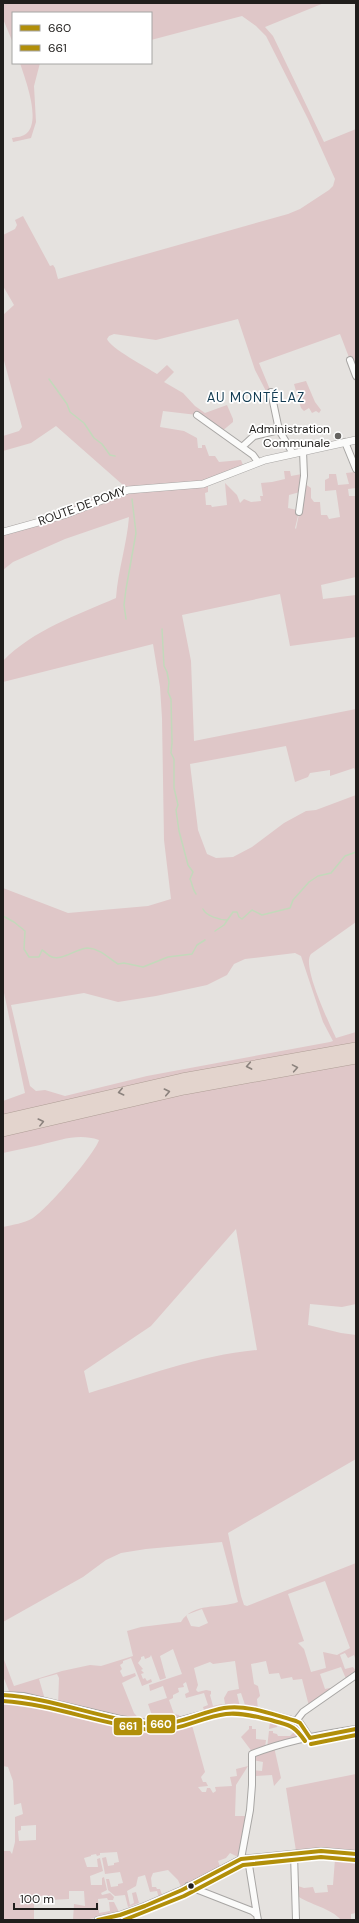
<svg xmlns="http://www.w3.org/2000/svg" width="359" height="1923" font-family="'DM Sans',sans-serif">
<style>
.green{fill:#dfc7c8;fill-rule:evenodd}
.lines{fill:none;stroke-linecap:round;stroke-linejoin:round}
.stream{stroke:#c3d9bb;stroke-width:1.5}
.minor-casing{stroke:#a8a6a4;stroke-width:8}
.tertiary-casing{stroke:#a8a6a4;stroke-width:8}
.motorway-casing{stroke:#af9e96;stroke-width:12}
.minor{stroke:#fbfbfa;stroke-width:6}
.tertiary{stroke:#fbfbfa;stroke-width:7}
.motorway{stroke:#e3d4cd;stroke-width:11}
.bus-1-casing{stroke:#fff;stroke-width:7}
.bus-2-casing{stroke:#fff;stroke-width:7}
.bus-1{stroke:#b18f0a;stroke-width:4}
.bus-2{stroke:#b18f0a;stroke-width:4}
.oneway{stroke:#8b827d}
.poi-dot{fill:#656360;stroke:#fff;stroke-width:1.5}
.bus-dot{fill:#201e1c;stroke:#fff;stroke-width:1.5}
.labels{text-anchor:middle;dominant-baseline:central;stroke-width:3.5;stroke-linejoin:round;paint-order:stroke}
.poi-label{font-size:12px;fill:#201e1c;stroke:#fff;text-anchor:end}
.street-label{font-size:12px;fill:#201e1c;stroke:#fff}
.neighbourhood-label{font-size:13px;letter-spacing:1px;fill:#103a51;stroke:#fff}
.line-badge{stroke:#fff;stroke-width:1.5}
.badge-label{font-size:11px;text-anchor:middle;font-weight:bold;fill:#fff}
</style>
<rect width="100%" height="100%" fill="#e5e2df"/>
<path class="green" d="M3,3H324L265,27L273,36L324,142L356,129V385L350,360L340,334L259,363L271,392L267,393L255,370L238,319L156,340L114,334L109,336L107,339C110,348 148,368 157,374L167,365L174,372L164,382L183,393L195,406L205,413L227,405L233,419V422L221,432L197,415L163,411L160,427L184,431L197,438L198,448H202V445H205L209,456H215L219,462L241,460L244,468L208,483V492L205,493L206,505H211L212,507L227,505L225,483L237,495L240,503L244,499L251,502L261,501L260,496H263L261,483L272,482L285,479L284,471H290L291,476L302,474L300,492L289,495L288,508L297,510L299,512L295,528L296,529L305,484L311,488V498L314,502H320L321,515H327L329,519L340,517L336,490L325,491V480L329,478V474H336L338,485L349,484L346,473L355,472L353,464L356,472V488L348,489L349,496H356V513L355,514L356,577L321,585L323,599L356,595V637L290,646L280,594L182,615L191,661L194,741L356,709V772L354,768L330,776V770L310,773L308,777L295,782L286,746L190,764L198,830L207,854L216,858L233,857L252,847L284,823L306,811L316,810L356,795V922L311,954C301,965 330,1025 336,1038L356,1032V1304L342,1307L310,1304L308,1325L341,1333L356,1335V1459L228,1533L241,1596L244,1605L247,1606L356,1563V1661L354,1655L348,1658L345,1653L340,1655L345,1669L353,1667L356,1671V1675L347,1681L341,1667L320,1674L325,1689L330,1688L332,1691L309,1706L302,1679L293,1680L292,1677L281,1679L279,1673L269,1674L266,1661L251,1664L254,1684L258,1686L260,1696L257,1699L258,1710L246,1708L241,1693L237,1694L240,1707H234L233,1704H225L224,1698L228,1691L239,1689L235,1661L213,1664L210,1662L194,1668L198,1685L196,1690L198,1692L206,1690L211,1691V1694L210,1695L213,1706L222,1704L223,1708L205,1713L203,1707L208,1705L204,1693L186,1698L185,1694L189,1692L186,1682L183,1684L184,1687L178,1688L179,1692L173,1695V1698L169,1700L174,1714L179,1715L181,1720L155,1724L148,1704L167,1698L163,1686L150,1691L149,1685L182,1674L173,1649L160,1656L166,1678L160,1680L151,1655L150,1657L145,1659L144,1656L141,1657V1659L138,1663L143,1669L141,1670L144,1673L141,1674L143,1679L145,1678L147,1681L151,1679L152,1682L142,1686L131,1658L123,1661V1663L120,1665L122,1669L120,1671L123,1677L135,1673L136,1676L122,1683L134,1713L143,1723L58,1705L59,1678L57,1674L39,1679L46,1703L119,1720L154,1725L190,1718L205,1772L201,1777L203,1782H206L208,1786L198,1787L202,1792H206L207,1788H210L213,1793L216,1791L215,1787L232,1786L230,1777L237,1776L236,1769L248,1766L236,1785L235,1816H248L240,1858L230,1853L226,1858L218,1861L221,1869L182,1889L178,1880L168,1870L153,1873L151,1878L152,1887H156L157,1889H160L162,1895L165,1896L159,1898L157,1891L150,1892L145,1875L138,1877L136,1886L127,1891L130,1905L134,1903L132,1893L136,1892L139,1903L128,1907L125,1895L115,1896L108,1890L106,1879H109L111,1887L118,1886V1884L123,1883L120,1872L105,1874L102,1858L106,1857L108,1866L114,1865V1863L119,1862L117,1852L100,1853V1855L97,1856L96,1854L91,1855V1856L84,1858L87,1867H98L97,1859L100,1858L103,1871L90,1876L91,1885H102V1878L104,1877L107,1890L101,1893L102,1895L110,1893L114,1897L113,1900H108L107,1898L98,1899L99,1913L110,1911L109,1902H114L119,1912L85,1920H73L74,1904L85,1906L84,1891H69V1899L51,1900L48,1896H37L34,1904V1920H3V1849L4,1851H10L12,1854L15,1842V1817L23,1814L21,1803L14,1805L13,1781L8,1767L3,1766V1693L9,1691L3,1676V1657L14,1686L62,1671L90,1665L101,1666L133,1656L127,1631L141,1627L181,1622C193,1602 219,1609 238,1602L222,1542L146,1549L121,1553L106,1560L83,1577L3,1622V1227C12,1225 25,1223 33,1218C47,1209 94,1155 99,1140C78,1133 61,1140 40,1145C28,1148 15,1150 3,1153V1101L25,1093L3,988V888L68,913L148,906L171,899L164,840L162,718L160,687L153,644L3,682V661C33,630 77,615 116,598C118,570 127,544 129,517L65,539L13,562L3,570V528L45,517L118,489L123,485L56,426L31,443L3,451V436L19,431L22,427L3,357V315L14,305L3,286V235L15,229L17,225L15,220L23,216L50,266L53,265L55,268L58,279L288,214L300,209L329,190L333,186L335,179L308,119L266,36L256,26L242,16L151,40V13H13V43L3,19ZM295,953L301,956L323,1022L333,1041L330,1042L147,1076L65,1096L45,1090L36,1091L30,1086L11,1005L84,993L118,1002L156,996L207,985L227,975L234,964L245,959ZM236,1229L257,1350C199,1355 144,1377 89,1393L84,1371L151,1326ZM325,1581L350,1648L337,1655L323,1652L326,1668L311,1672L304,1649L298,1643L304,1641L288,1594ZM202,1609L208,1623L199,1627L191,1626L186,1615ZM36,1825V1840L19,1841L18,1831L21,1830V1826Z
M20,63H40L34,86L36,122L31,138L13,142L12,138C17,137 23,137 27,133C41,119 25,79 20,63Z
M306,381L315,402L321,410L319,413L316,411L312,413L309,408L304,411L301,408L294,384Z
M271,1715L296,1721L309,1737L267,1748L269,1731H273V1733L277,1734L278,1736H290L293,1733V1728L290,1726L278,1725L277,1727L269,1729Z
M249,1726H252V1729H256V1739L266,1740L265,1748L253,1753L241,1737L249,1729Z
M274,1747L281,1778L274,1786L272,1775L256,1776L252,1770L262,1771L263,1762L252,1760L253,1754Z
M356,1774V1851H296L286,1788Z
M323,1854L356,1856V1913L351,1914V1920H341C331,1908 310,1905 296,1895L295,1885L304,1888L313,1887L315,1893L328,1892L327,1885H333L335,1859L322,1858Z"/>
<g class="lines">
<path class="stream" d="M49,379L67,404L70,412L84,423L94,438L102,444L110,455L115,456
M126,619L124,605L126,589L136,533L132,499
M162,629L164,666L167,672L169,682L168,692L171,699L172,743L171,753L174,759V788L178,805L176,810L179,831L188,865L193,872L190,879C193,885 192,889 196,894
M203,909C206,916 220,920 227,920
M3,916L14,922L25,931L24,949L29,957H39L42,950C46,952 48,956 52,957C62,961 77,948 88,948C101,949 108,958 118,964L124,963L143,967L168,957L192,954L197,945L205,940
M215,931L224,925L233,912H237L239,917L242,919L252,910L262,915L290,908L293,900L309,882L318,876L331,873L345,856L356,852"/>
<g class="minor-casing">
<path id="minor" d="M350,360L356,376
M271,392L279,430
M197,415L253,455L258,462
M345,442L356,469
M242,447L254,436L279,430L292,452
M299,512L304,476L303,451
M3,1695L23,1696L120,1719L154,1724L174,1722L225,1708H240L259,1711L296,1721L300,1723L310,1738
M296,1721L303,1712L356,1675
M294,1854L296,1920
M241,1859L250,1810L252,1785V1754C285,1741 322,1734 356,1729
M248,1859L257,1915
M188,1886L252,1911L257,1915L258,1920
M98,1920L120,1915L145,1906L182,1890L241,1859L321,1851L356,1854"/>
</g>
<g class="tertiary-casing">
<path id="tertiary" d="M3,532L64,515L128,490L203,484L265,460L356,440"/>
</g>
<g class="motorway-casing">
<path id="motorway" d="M3,1120L182,1079L356,1048
M3,1131L184,1089L356,1058"/>
</g>
<use href="#minor" class="minor"/>
<use href="#tertiary" class="tertiary"/>
<use href="#motorway" class="motorway"/>
<g class="bus-1-casing">
<path id="bus-1" d="M3,1695C54,1698 102,1720 153,1724C177,1726 201,1712 224,1708C247,1704 274,1715 296,1721L300,1723L310,1738
M310,1738L356,1729
M98,1920L120,1915L145,1906L182,1890L241,1859L321,1851L356,1854"/>
</g>
<g class="bus-2-casing">
<path id="bus-2" d="M3,1701C53,1704 102,1725 152,1730C178,1732 201,1717 226,1714C241,1712 257,1717 271,1720C290,1726 293,1724 305,1741
M311,1744L356,1735
M124,1920L184,1896L243,1865L321,1857L355,1860"/>
</g>
<use href="#bus-1" class="bus-1"/>
<use href="#bus-2" class="bus-2"/>
</g>
<defs><path id="oneway-chevron" d="M-2-3.5L2.5 0L-2 3.5" fill="none" stroke-width="1.6" stroke-linecap="round" stroke-linejoin="round"/></defs>
<g class="oneway">
<use href="#oneway-chevron" transform="translate(249 1066) rotate(169)"/>
<use href="#oneway-chevron" transform="translate(295 1068) rotate(-10)"/>
<use href="#oneway-chevron" transform="translate(121 1092) rotate(167)"/>
<use href="#oneway-chevron" transform="translate(167 1092) rotate(-12)"/>
<use href="#oneway-chevron" transform="translate(41 1122) rotate(-14)"/>
</g>
<circle class="poi-dot" cx="338" cy="436" r="4"/>
<circle class="bus-dot" cx="191" cy="1886" r="3.5"/>
<g class="labels">
<g class="poi-label">
<text x="330" y="429">Administration<tspan x="330" dy="14">Communale</tspan></text>
</g>
<g class="street-label">
<text transform="translate(82 506) rotate(-20)">ROUTE DE POMY</text>
</g>
<g class="neighbourhood-label">
<text x="256" y="397">AU MONTÉLAZ</text>
</g>
</g>
<g class="line-badge">
<rect x="146" y="1714" width="30" height="20" rx="4" fill="#b18f0a"/>
<rect x="113" y="1717" width="30" height="19" rx="4" fill="#b18f0a"/>
</g>
<g class="badge-label">
<text x="161" y="1728">660</text>
<text x="128" y="1730">661</text>
</g>
<rect width="359" height="1923" fill="none" stroke="#201e1c" stroke-width="8"/>
<rect x="12" y="12" width="140" height="52" fill="#ffffff" stroke="#a6a5a4"/>
<rect x="20" y="25" width="20" height="6" fill="#b18f0a" stroke="#a6a5a4"/>
<text x="48" y="32" font-size="12" fill="#201e1c">660</text>
<rect x="20" y="45" width="20" height="6" fill="#b18f0a" stroke="#a6a5a4"/>
<text x="48" y="52" font-size="12" fill="#201e1c">661</text>
<path d="M14 1903v6h83v-6" fill="none" stroke="#201e1c" stroke-width="2"/>
<text x="20" y="1903" font-size="12" fill="#201e1c" stroke="#ffffff" stroke-width="3" paint-order="stroke">100 m</text>
</svg>
